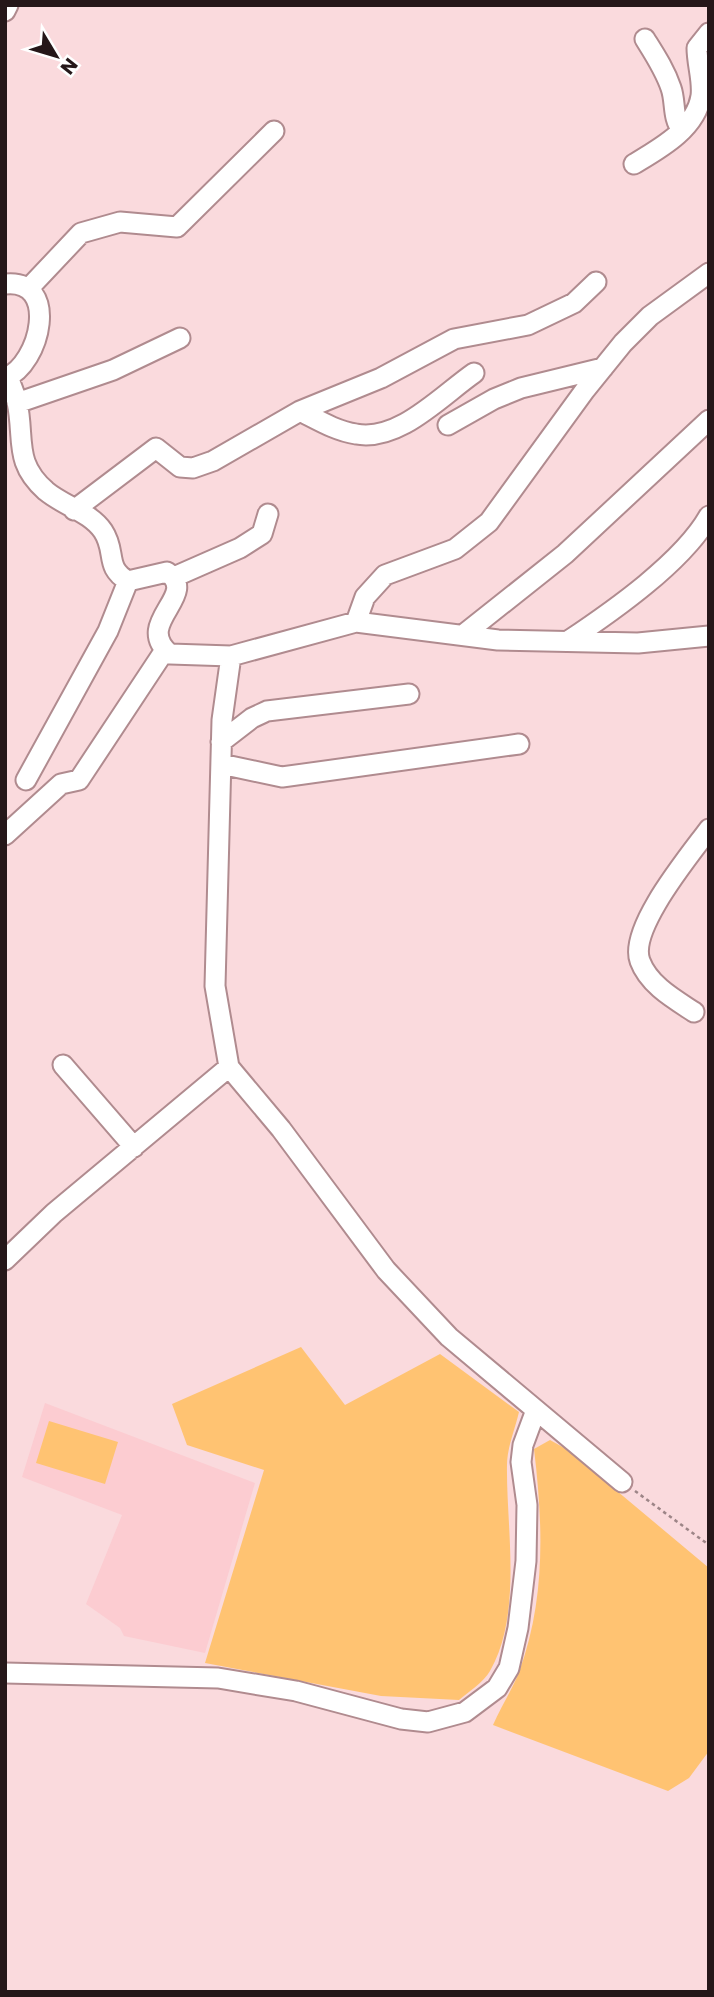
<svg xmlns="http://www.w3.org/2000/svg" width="714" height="1997" font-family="Poppins,sans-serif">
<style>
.built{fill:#fcccd1}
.green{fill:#ffc372}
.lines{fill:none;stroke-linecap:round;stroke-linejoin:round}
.minor-casing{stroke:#b08b8f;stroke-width:23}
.path{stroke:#9d8587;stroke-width:2.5;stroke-dasharray:3.5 3.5;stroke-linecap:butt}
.minor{stroke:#fff;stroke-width:19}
</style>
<rect width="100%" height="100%" fill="#fadadd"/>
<path class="built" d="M45,1403L255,1483L205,1653L124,1636L120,1628L86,1604L122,1515L22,1477Z"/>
<path class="green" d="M301,1347L345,1405L440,1354L519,1412C515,1429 507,1448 507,1465C506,1528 523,1613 490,1671C484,1682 468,1692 459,1700L381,1696L205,1663L264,1470L187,1445L172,1404Z
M49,1421L118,1442L105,1484L36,1463Z
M550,1440L568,1450L709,1568V1751L689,1778L668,1791L493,1725C501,1707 512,1690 519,1672C546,1599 543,1524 534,1449Z"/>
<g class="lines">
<g class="minor-casing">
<path id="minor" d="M5,11L8,5
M645,39C655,55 665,70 671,88C676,102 672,118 682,130
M634,164C659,149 696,129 701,96C703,81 697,64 697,48L709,33
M5,284C60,278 41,364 5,378
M30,287L81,233L120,222L177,227L274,131
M8,377C11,385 15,394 17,402C25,439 13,462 46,491C64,506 90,512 103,531C117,552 104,567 128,581L167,572C201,595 132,623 170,654L231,656L356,622L498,640L638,643L709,636
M17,403L113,370L180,338
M300,411C318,420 336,431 356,434C399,442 441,396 474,373
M448,425L494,399L521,388L603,368
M74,510L156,448L180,467L193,468L213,461L300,411L381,378L454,339L528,325L574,303L596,282
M174,577L240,548L262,534L268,514
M356,622L365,597L385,575L455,549L489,522L585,390L623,343L650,316L709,273
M463,635L565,554L709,420
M568,641C613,611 683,562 709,516
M231,656L222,720L215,986L229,1067L281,1129L386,1270L449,1337L622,1482
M221,742L252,718L267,711L409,694
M221,764L282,777L519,744
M26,780L108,631L128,581
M5,835L61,784L79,780L165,650
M694,1012C674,999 649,985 640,961C628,929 690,855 709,829
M63,1065L134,1147
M5,1260L54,1213L229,1067
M5,1673L218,1678L296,1691L401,1719L428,1722L465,1712L497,1688L509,1668L518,1628L526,1561L527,1505L521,1462L523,1445L536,1410"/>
</g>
<path class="path" d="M635,1491L709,1545"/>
<use href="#minor" class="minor"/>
</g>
<rect width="714" height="1997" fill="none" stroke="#251719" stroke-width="14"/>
<g transform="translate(56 56) rotate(128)" stroke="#ffffff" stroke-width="5" paint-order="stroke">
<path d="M0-5L12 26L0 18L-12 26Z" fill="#251719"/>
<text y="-10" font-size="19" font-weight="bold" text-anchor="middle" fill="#251719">N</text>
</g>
</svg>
